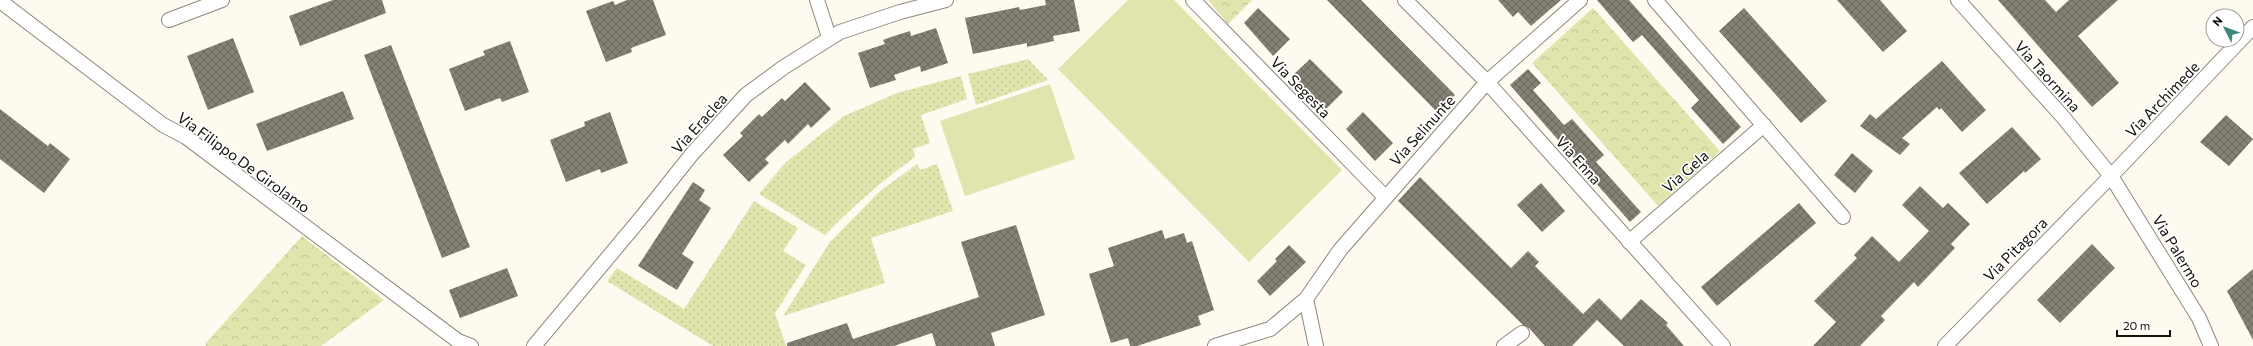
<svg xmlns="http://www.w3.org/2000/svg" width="2253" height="346" font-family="Commissioner,sans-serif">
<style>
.grass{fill:url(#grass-dots)}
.park{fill:url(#park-crowns)}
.pitch{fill:#e1e4ac}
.building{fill:url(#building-cross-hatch)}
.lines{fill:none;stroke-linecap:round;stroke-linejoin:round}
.minor-casing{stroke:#8c887c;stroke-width:16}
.minor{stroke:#fff;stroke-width:14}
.labels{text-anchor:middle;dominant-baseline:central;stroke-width:3.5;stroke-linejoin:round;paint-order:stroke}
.street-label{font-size:15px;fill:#13110d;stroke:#fff}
</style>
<defs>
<pattern id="grass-dots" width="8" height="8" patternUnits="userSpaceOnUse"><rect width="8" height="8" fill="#e1e4ac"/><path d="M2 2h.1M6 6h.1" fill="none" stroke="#c0c393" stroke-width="1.8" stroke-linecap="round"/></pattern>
<pattern id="park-crowns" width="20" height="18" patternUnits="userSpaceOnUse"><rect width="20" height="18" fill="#e1e4ac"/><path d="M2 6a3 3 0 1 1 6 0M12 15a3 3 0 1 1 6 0" fill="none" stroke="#c0c393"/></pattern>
<pattern id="building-cross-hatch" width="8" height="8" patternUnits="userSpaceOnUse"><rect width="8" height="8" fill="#848074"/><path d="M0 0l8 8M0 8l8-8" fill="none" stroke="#6b675e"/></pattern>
</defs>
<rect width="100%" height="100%" fill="#fefaf0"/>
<path class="grass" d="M1028,59L1048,80L976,105L968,74Z
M961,76L967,99L921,115L930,143L913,149L915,157C882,181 853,206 825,235L759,194L785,163L844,116L897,93Z
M917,164L920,170L937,164L953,211L871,238L885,283L783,316L830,242L879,192Z
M754,201L798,228L783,251L806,265L775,313L786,346H713L607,281L617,268L684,309Z"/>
<path class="park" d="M1208,0H1252L1228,24Z
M1593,8L1720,151L1658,206L1532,63Z
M302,236L384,300L321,346H206L205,344Z"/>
<path class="pitch" d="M1128,0H1174L1342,170L1249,262L1058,69Z
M1050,84L1075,159L965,196L940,121Z"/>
<path class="building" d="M333,0H382L386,13L300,46L289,16Z
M627,0H653L666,35L631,48L632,52L606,62L586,11L613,1L615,5Z
M1045,0H1074L1080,31L1053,36L1054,41L1027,47V43L973,54L965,18L1019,7L1020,10L1046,5Z
M1327,0H1361L1455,95L1437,112Z
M1498,0H1561L1531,26L1518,12L1513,17Z
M1597,0H1629L1741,127L1723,144L1691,108L1699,100L1642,35L1633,42Z
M1837,0H1880L1907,31L1883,52Z
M1998,0H2045L2056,12L2069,0H2118L2078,36L2119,83L2092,107Z
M1258,8L1290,39L1273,56L1244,23Z
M1744,8L1827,101L1801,123L1719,31Z
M936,28L948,63L921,72L920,66L894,75L896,80L870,88L858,53L885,44L883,40L891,37L910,31L911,36Z
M233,38L254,92L208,110L187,56Z
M510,41L529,92L502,102L500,98L465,111L449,69L485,55L483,51Z
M391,45L470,247L442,258L364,55Z
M1310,59L1343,92L1325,110L1292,76Z
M1942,61L1986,110L1962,132L1941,108L1939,110L1937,107L1902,138L1910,144L1900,155L1860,126L1870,114L1876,119Z
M1528,69L1541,83L1533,90L1564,125L1572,119L1604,155L1596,162L1641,212L1630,222L1510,85Z
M805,82L831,109L811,128L808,124L788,144L785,140L765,159L769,163L749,182L723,155L743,136L740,133L759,114L762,117L782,98L785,101Z
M343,91L354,119L267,151L256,124Z
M0,109L48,146L50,143L70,159L44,193L0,159Z
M610,112L628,163L601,173L600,169L566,182L550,140L585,126L584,122Z
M1363,112L1393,143L1375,161L1346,129Z
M2226,115L2253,139L2229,166L2200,142Z
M2012,127L2041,159L2025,173L2024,171L1987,204L1959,173Z
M1852,153L1873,171L1855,193L1834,175Z
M1420,177L1511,268L1528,251L1539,262L1535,266L1583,314L1599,298L1621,320L1641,299L1668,323L1666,325L1684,346H1624L1597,320L1572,346H1545L1529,328L1523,325L1398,201Z
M693,182L705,190L699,200L711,208L682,254L694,262L677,290L638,266Z
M1541,183L1565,211L1542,232L1517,205Z
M1920,186L1943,208L1948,203L1970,224L1951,244L1955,248L1918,287L1914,282L1881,316L1885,320L1860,346H1813L1836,322L1814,301L1857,258L1854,255L1872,236L1899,262L1929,231L1902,205Z
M1799,203L1816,223L1717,306L1701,287Z
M1016,225L1045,315L991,333L995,346H936L932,333L894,346H787V343L847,323L853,339L979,297L961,242Z
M1162,230L1165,239L1184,233L1187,243L1192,241L1214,310L1198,316L1201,325L1137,346H1130L1128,338L1111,343L1089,274L1114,266L1108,248Z
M2092,244L2115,268L2060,323L2037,300Z
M1289,245L1306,262L1270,296L1257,281L1277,261L1275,259Z
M507,268L518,296L460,318L449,290Z
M2253,269V340L2227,291Z"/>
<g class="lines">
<g class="minor-casing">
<path id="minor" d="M817,0L829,37
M1193,0L1385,197
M1405,0L1487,82L1723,346
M1655,0L1843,217
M1958,0L2063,117L2111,176L2199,318L2211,346
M0,1L163,125L186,137L458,341L471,346
M169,20L222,0
M1629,242L1764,125
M534,346L641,218L692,154L746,95L784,67L840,32L900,12L946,0
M1215,346L1270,329L1306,299
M1316,346L1306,299L1340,250L1487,82L1580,0
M1504,346L1522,333
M1945,346L2111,176L2253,27"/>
</g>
<use href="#minor" class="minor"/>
</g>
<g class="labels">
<g class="street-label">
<text transform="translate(2048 76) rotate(48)">Via Taormina</text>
<text transform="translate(1301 87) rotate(46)">Via Segesta</text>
<text transform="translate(2162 99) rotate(-46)">Via Archimede</text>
<text transform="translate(699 123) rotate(-48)">Via Eraclea</text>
<text transform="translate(1422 130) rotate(-48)">Via Selinunte</text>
<text transform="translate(1579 160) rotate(48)">Via Enna</text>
<text transform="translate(244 162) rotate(36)">Via Filippo De Girolamo</text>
<text transform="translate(1685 171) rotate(-41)">Via Gela</text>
<text transform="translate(2015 249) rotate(-45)">Via Pitagora</text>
<text transform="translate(2178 251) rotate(59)">Via Palermo</text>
</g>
</g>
<g transform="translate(2225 28) rotate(312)"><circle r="19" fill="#ffffff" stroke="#a1a09e"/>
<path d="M0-3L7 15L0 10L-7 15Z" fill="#40867b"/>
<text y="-6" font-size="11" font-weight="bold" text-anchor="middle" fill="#13110d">N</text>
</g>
<path d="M2117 330v6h53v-6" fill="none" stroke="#13110d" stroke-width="2"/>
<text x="2123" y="330" font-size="12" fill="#13110d" stroke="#ffffff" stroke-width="3" paint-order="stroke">20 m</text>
</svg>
